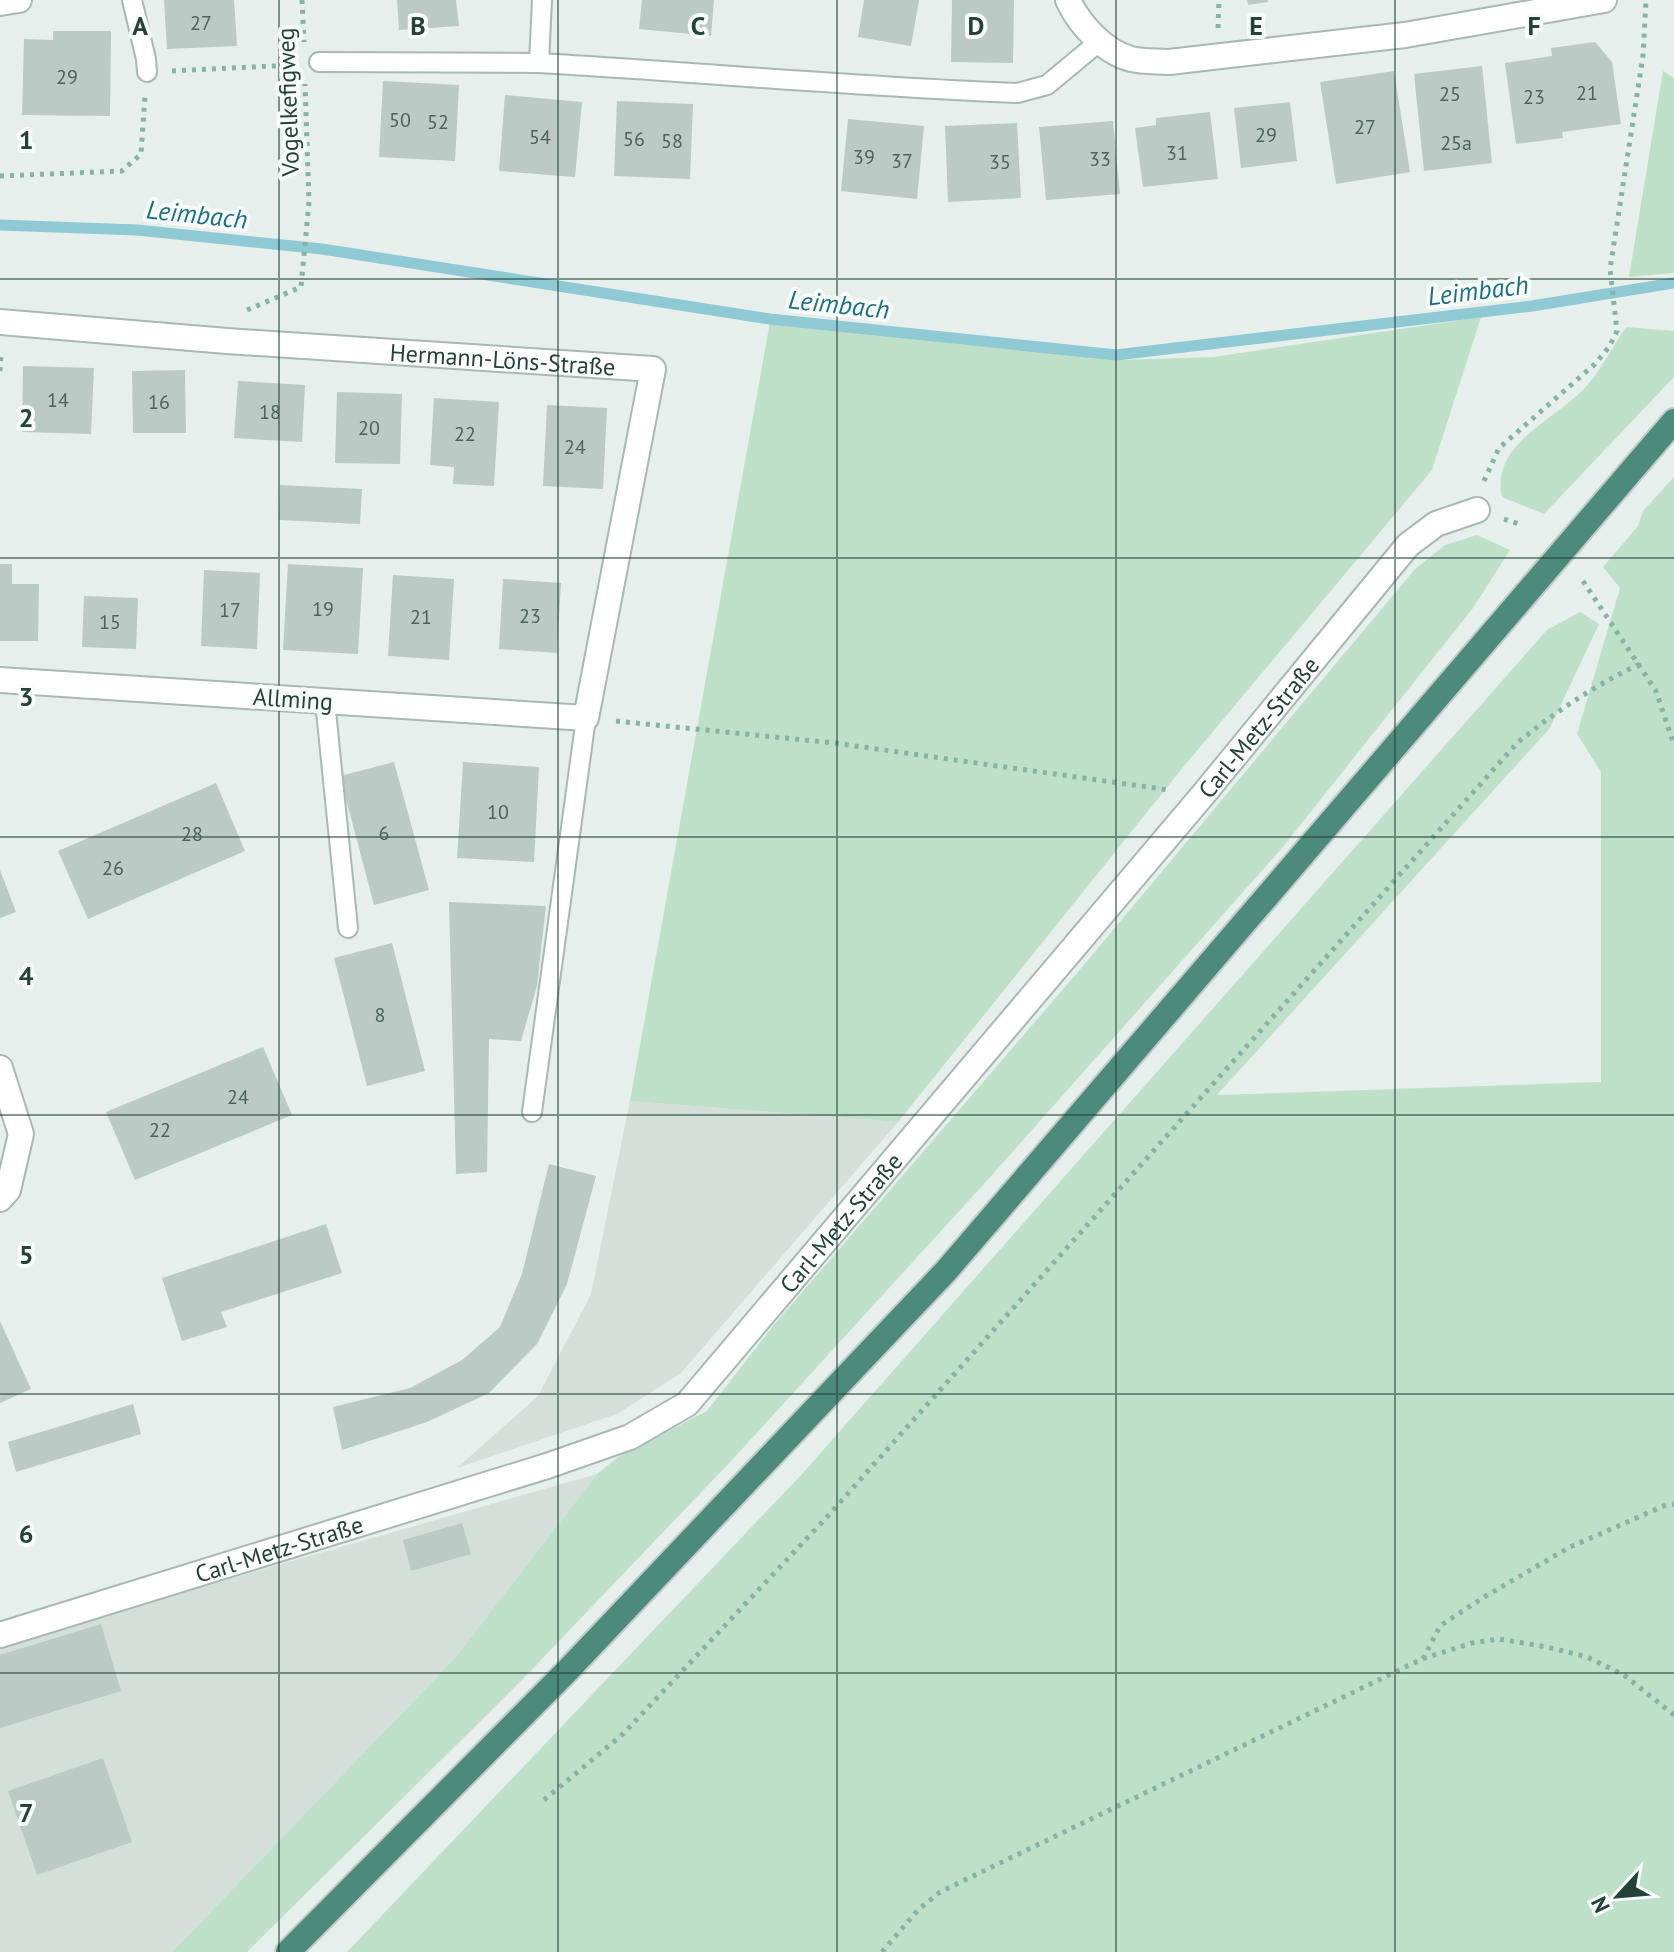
<svg xmlns="http://www.w3.org/2000/svg" width="1674" height="1952" font-family="'PT Sans',sans-serif">
<style>
.built{fill:#d4dfda}
.green{fill:#bfe0c8}
.lines{fill:none;stroke-linecap:round;stroke-linejoin:round}
.stream{stroke:#8ec9d4;stroke-width:11}
.building{fill:#bbcac4}
.service-casing{stroke:#a8b8b2;stroke-width:22}
.minor-casing{stroke:#a8b8b2;stroke-width:28}
.trunk-casing{stroke:#c2cac8;stroke-width:28}
.path{stroke:#86b3a5;stroke-width:5;stroke-dasharray:4 6;stroke-linecap:butt}
.service{stroke:#fff;stroke-width:18}
.minor{stroke:#fff;stroke-width:24}
.trunk{stroke:#4c8a7c;stroke-width:24}
.grid{fill:none;stroke:#24423a;stroke-width:2;stroke-opacity:0.55}
.labels{text-anchor:middle;dominant-baseline:central;stroke-width:8;stroke-linejoin:round;paint-order:stroke}
.number-label{font-size:20px;fill:#4a645c}
.street-label{font-size:24px;fill:#24423a;stroke:#f7fbf9}
.water-label{font-size:26px;font-style:italic;fill:#1c6f80;stroke:#f7fbf9}
.grid-label{font-size:26px;text-anchor:middle;font-weight:bold;fill:#24423a;stroke:#f7fbf9;stroke-width:8;stroke-linejoin:round;paint-order:stroke}
</style>
<rect width="100%" height="100%" fill="#e6efeb"/>
<path class="built" d="M630,1101L898,1122L681,1373L617,1414L457,1468L538,1396L591,1294Z
M597,1474L455,1658L172,1952H0V1644Z"/>
<path class="green" d="M1663,71L1674,78V273L1629,277Z
M1481,317L1432,470L1185,765L898,1122L630,1101L770,322L1119,360L1214,357Z
M1626,327L1674,331V377L1544,514L1502,497C1490,445 1554,420 1584,389C1600,372 1612,347 1626,327Z
M1674,477V1952H347L802,1474L1547,630L1580,612L1599,624L1550,728L1217,1095L1601,1082V772L1577,734L1620,588L1603,567L1638,526L1643,511Z
M1477,535L1510,550L1473,608L1282,848L993,1174L732,1460L521,1681L247,1952H172L455,1658L597,1474L618,1457L707,1411L773,1326L1077,973L1415,569L1445,545Z"/>
<g class="lines">
<path class="stream" d="M0,225L137,230L322,249L770,319L1116,355L1532,306L1674,283"/>
</g>
<path class="building" d="M164,0H234L237,46L167,49Z
M397,0H456L459,26L399,30Z
M642,0H714L711,36L639,29Z
M864,0H919L911,46L858,37Z
M952,0H1014L1013,63L951,62Z
M1247,0H1268V2L1248,5Z
M53,31H111L110,116L22,115L24,39L53,40Z
M1595,42L1612,62L1621,124L1562,132L1563,138L1516,144L1505,63L1552,56L1551,48Z
M1482,66L1492,163L1424,171L1414,74Z
M1394,71L1410,172L1336,184L1320,82Z
M383,81L459,85L455,161L379,157Z
M505,95L582,102L575,177L499,171Z
M617,101L693,104L690,179L614,176Z
M1290,102L1297,161L1241,168L1234,108Z
M1210,112L1218,179L1143,187L1135,128L1156,125V118Z
M848,119L924,126L917,199L841,191Z
M1113,121L1120,194L1046,200L1039,127Z
M1017,123L1021,198L948,202L945,126Z
M23,366L94,368L91,434L22,432Z
M185,370L186,433H133L132,371Z
M238,381L305,385L302,442L234,438Z
M337,392L402,394L400,464L335,463Z
M434,398L499,402L494,486L453,484L454,467L430,465Z
M547,405L607,408L603,489L543,486Z
M280,485L362,489L360,524L279,520Z
M0,564H12V584H39L38,641H0Z
M288,564L363,568L358,654L283,650Z
M204,570L260,573L257,649L201,646Z
M393,575L454,579L449,660L388,656Z
M503,579L561,583L557,653L499,649Z
M84,596L138,598L136,649L82,647Z
M394,762L429,890L374,905L340,776Z
M463,762L539,767L534,862L457,858Z
M216,783L245,851L88,919L58,851Z
M0,870L16,912L0,918Z
M449,902L546,906L537,986L521,1041L489,1039L487,1172L456,1174Z
M392,943L425,1071L367,1086L334,958Z
M263,1047L292,1115L135,1180L106,1112Z
M549,1164L596,1176L567,1284L537,1344L489,1393L427,1422L342,1450L333,1407L410,1388L462,1360L500,1327L522,1274Z
M326,1224L342,1273L221,1312L227,1327L182,1341L162,1278Z
M0,1321L31,1389L0,1403Z
M133,1404L141,1434L16,1472L8,1442Z
M462,1523L471,1554L411,1571L403,1540Z
M101,1624L121,1691L0,1728V1655Z
M103,1758L132,1842L37,1875L8,1791Z"/>
<g class="lines">
<g class="service-casing">
<path id="service" d="M132,0L146,59L147,72
M319,62L539,63L542,0
M539,63C698,72 857,87 1017,93L1047,85L1100,41
M325,701L348,928
M532,1112L586,718"/>
</g>
<g class="minor-casing">
<g id="minor">
<path d="M1068,0C1079,24 1104,52 1131,59C1143,62 1157,61 1169,62L1405,35L1604,0"/>
<path d="M0,3L19,0"/>
<path id="s1" d="M0,322L227,341L653,369L586,718L0,680"/>
<path d="M0,1068L21,1134L8,1190L0,1199"/>
<path id="s2" d="M0,1635L547,1466L630,1437L687,1404L1202,796L1408,545L1436,524L1477,510"/>
</g>
</g>
<g class="trunk-casing">
<path id="trunk" d="M288,1952L568,1670L946,1271L1674,421"/>
</g>
<path class="path" d="M302,0L304,42
M1218,28L1219,0
M172,71L294,65
M0,176L122,171L141,154L145,96
M247,310L301,287L309,202L305,84
M0,371L1,352
M1484,481L1499,448L1595,364L1609,347L1617,331L1610,269L1643,56L1646,0
M1504,519L1519,524
M1583,581L1656,691L1674,745
M616,721L834,743L1169,790
M1423,1659L1440,1626L1484,1597L1570,1547L1666,1505L1674,1504
M544,1800L623,1734L826,1518L1518,742C1557,711 1595,685 1640,664
M882,1952L918,1910L940,1892L1422,1659L1472,1643L1499,1639L1547,1647L1587,1657L1624,1675L1674,1715"/>
<use href="#service" class="service"/>
<use href="#minor" class="minor"/>
<use href="#trunk" class="trunk"/>
</g>
<path class="grid" d="M279,0V1952M558,0V1952M837,0V1952M1116,0V1952M1395,0V1952M0,279H1674M0,558H1674M0,837H1674M0,1115H1674M0,1394H1674M0,1673H1674"/>
<g class="labels">
<g class="number-label">
<text x="201" y="23">27</text>
<text x="67" y="77">29</text>
<text x="1587" y="93">21</text>
<text x="1450" y="94">25</text>
<text x="1534" y="97">23</text>
<text x="400" y="120">50</text>
<text x="438" y="122">52</text>
<text x="1365" y="127">27</text>
<text x="1266" y="135">29</text>
<text x="540" y="137">54</text>
<text x="634" y="139">56</text>
<text x="672" y="141">58</text>
<text x="1456" y="143">25a</text>
<text x="1177" y="153">31</text>
<text x="864" y="157">39</text>
<text x="1100" y="159">33</text>
<text x="902" y="161">37</text>
<text x="1000" y="162">35</text>
<text x="58" y="400">14</text>
<text x="159" y="402">16</text>
<text x="270" y="412">18</text>
<text x="369" y="428">20</text>
<text x="465" y="434">22</text>
<text x="575" y="447">24</text>
<text x="323" y="609">19</text>
<text x="230" y="610">17</text>
<text x="530" y="616">23</text>
<text x="421" y="617">21</text>
<text x="110" y="622">15</text>
<text x="498" y="812">10</text>
<text x="384" y="833">6</text>
<text x="192" y="834">28</text>
<text x="113" y="868">26</text>
<text x="380" y="1015">8</text>
<text x="238" y="1097">24</text>
<text x="160" y="1130">22</text>
</g>
<g class="street-label">
<text transform="translate(288 102) rotate(-92)">Vogelkefigweg</text>
<text stroke="none"><textPath href="#s1" startOffset="504">Hermann-Löns-Straße</textPath></text>
<text transform="translate(293 699) rotate(4)">Allming</text>
<text stroke="none"><textPath href="#s2" startOffset="1612">Carl-Metz-Straße</textPath></text>
<text stroke="none"><textPath href="#s2" startOffset="964">Carl-Metz-Straße</textPath></text>
<text stroke="none"><textPath href="#s2" startOffset="292">Carl-Metz-Straße</textPath></text>
</g>
<g class="water-label">
<text transform="translate(197 214) rotate(6)">Leimbach</text>
<text transform="translate(1478 290) rotate(-7)">Leimbach</text>
<text transform="translate(839 304) rotate(6)">Leimbach</text>
</g>
</g>
<g class="grid-label">
<text x="140" y="35">A</text>
<text x="418" y="35">B</text>
<text x="698" y="35">C</text>
<text x="976" y="35">D</text>
<text x="1256" y="35">E</text>
<text x="1534" y="35">F</text>
<text x="26" y="149">1</text>
<text x="26" y="427">2</text>
<text x="26" y="706">3</text>
<text x="26" y="985">4</text>
<text x="26" y="1264">5</text>
<text x="26" y="1543">6</text>
<text x="26" y="1822">7</text>
</g>
<g transform="translate(1618 1896) rotate(244)" stroke="#f7fbf9" stroke-width="6" paint-order="stroke">
<path d="M0-6L14 30L0 20L-14 30Z" fill="#24423a"/>
<text y="-12" font-size="22" font-weight="bold" text-anchor="middle" fill="#24423a">N</text>
</g>
</svg>
